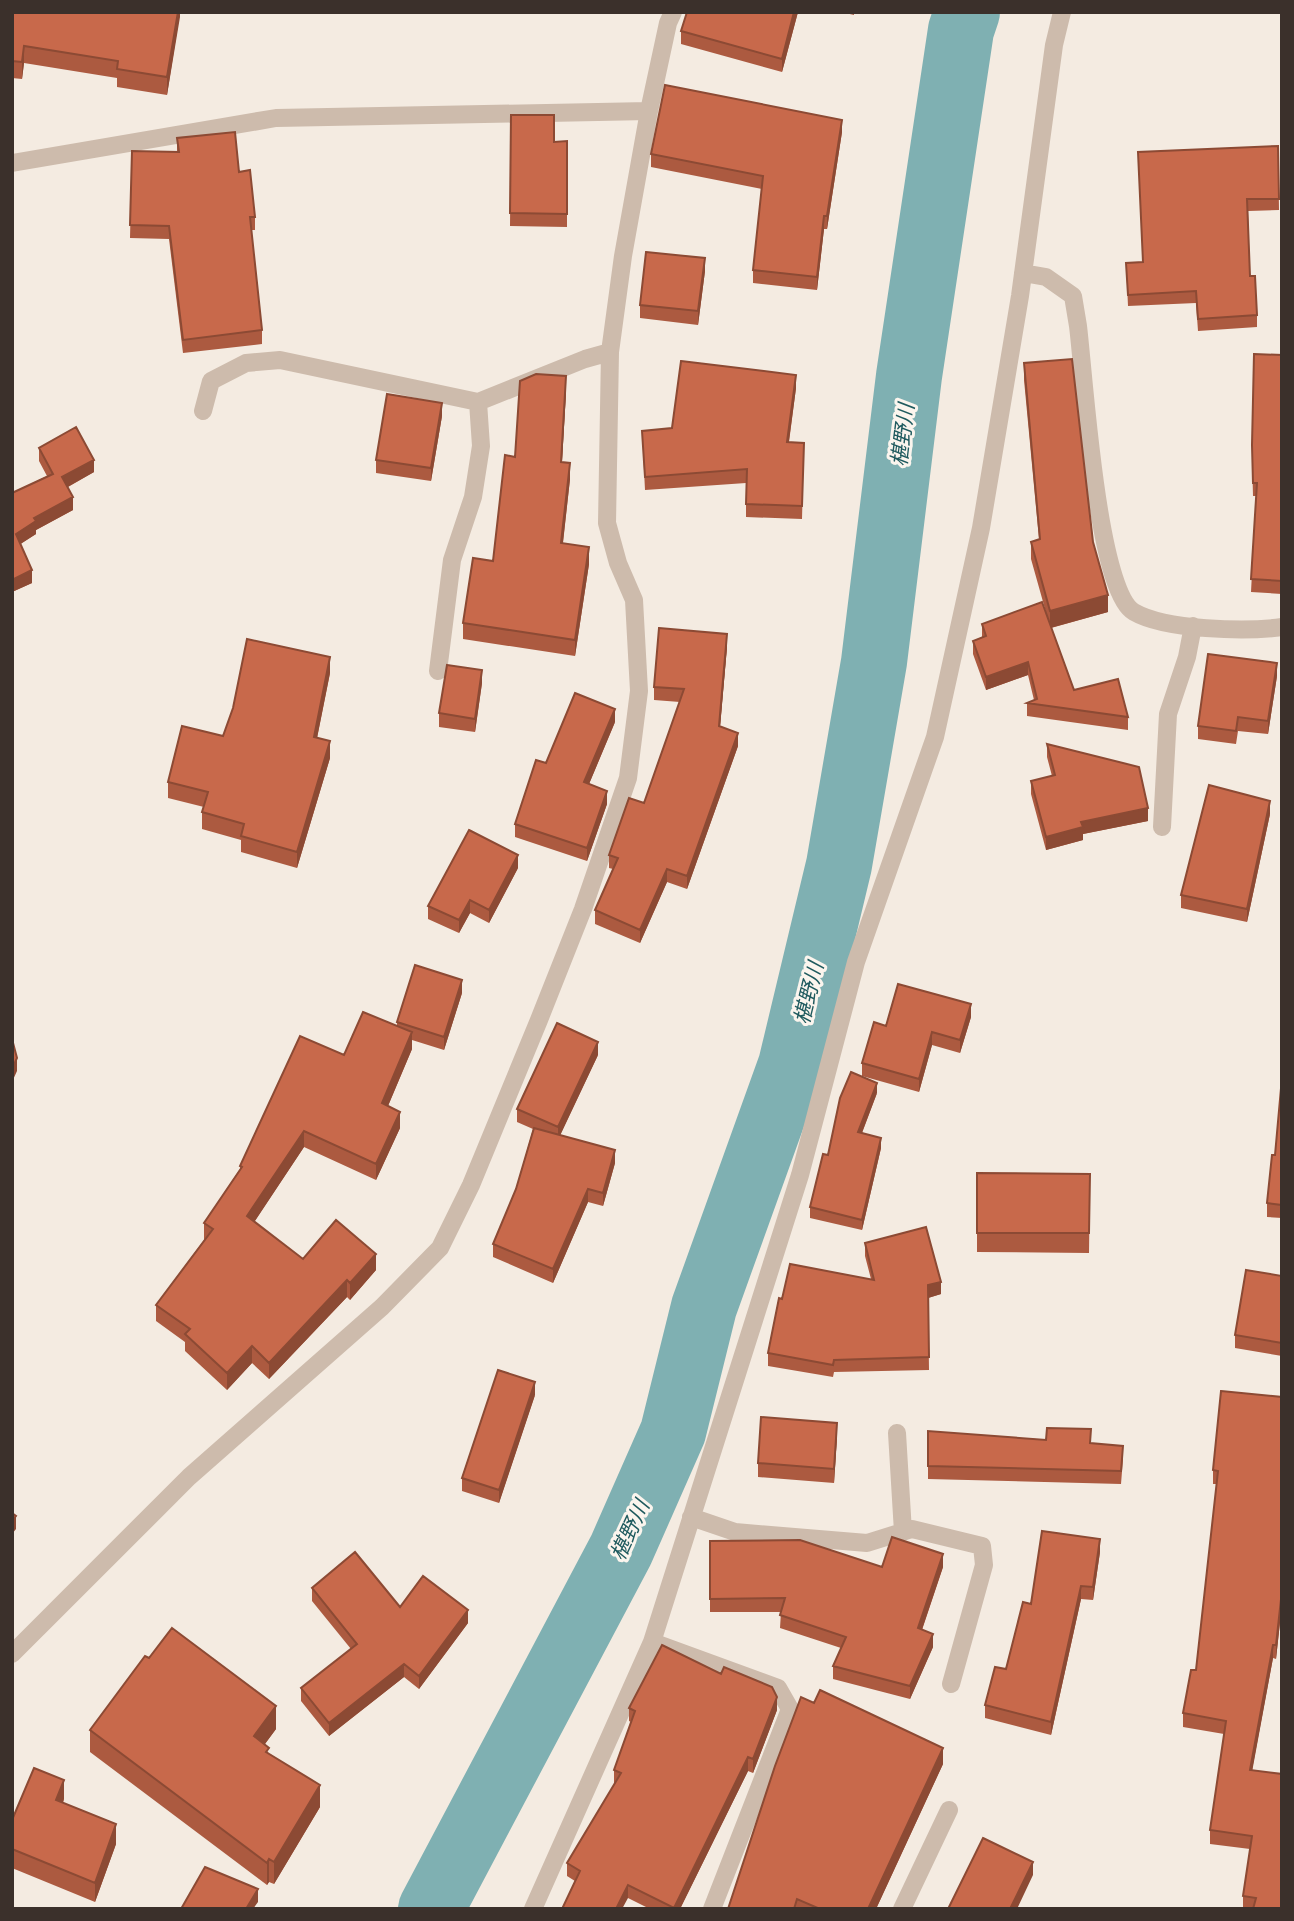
<svg xmlns="http://www.w3.org/2000/svg" width="1294" height="1921" font-family="'Titillium Web','Noto Sans JP',sans-serif">
<style>
.lines{fill:none;stroke-linecap:round;stroke-linejoin:round}
.river{stroke:#7fb0b2;stroke-width:66}
.minor{stroke:#cdbbac;stroke-width:18}
.wall{fill:#ac5a40}
.shaded-wall{fill:#8c4a34}
.building{fill:#c8694b;stroke:#8c4a34;stroke-width:2}
.labels{text-anchor:middle;dominant-baseline:central;stroke-width:6;stroke-linejoin:round;paint-order:stroke}
.water-label{font-size:21px;font-style:italic;fill:#1f5a5e;stroke:#fbf5ee}
</style>
<rect width="100%" height="100%" fill="#f4ebe1"/>
<g class="lines">
<path class="river" d="M431,1909L621,1550L673,1432L704,1307L791,1065L839,865L874,662L909,376L961,30L967,12"/>
<path class="minor" d="M12,163L276,118L649,111
M1023,273L1046,277L1073,296L1078,326C1084,374 1097,591 1134,612C1165,630 1246,632 1282,627
M203,411L211,381L246,363L280,360L478,402L585,359L610,352
M438,671L452,560L473,497L481,446L478,402
M1162,827L1168,714L1187,657L1193,626
M897,1433L903,1532
M691,1517L735,1532L867,1543L912,1529L982,1546L984,1565L951,1684
M652,1642L778,1688L790,1709L712,1909
M12,1654L189,1477L382,1307L440,1248L471,1185L539,1020L583,909L628,778L639,691L634,600L618,563L607,523L610,352L623,256L649,111L668,23L673,12
M533,1909L652,1642L800,1175L856,962L935,737L981,528L1020,296L1054,45L1062,12
M902,1909L949,1810"/>
</g>
<path class="wall" d="M12,12H180L167,95L117,87V78L24,63L22,79L12,78Z
M798,12L782,72L681,44V31Z
M841,12H854V15Z
M511,115L554,142L567,141V227L510,226Z
M842,132L827,229H824L817,290L753,283V270L762,189L651,167V154Z
M177,138L239,172L255,217V230H251L262,330V344L183,353L169,239L130,238L132,151L177,152Z
M1278,146L1279,210L1248,211L1250,276L1257,315V327L1198,331L1196,303L1128,306L1126,263L1142,262Z
M705,271L698,325L640,318V305Z
M1282,355V594L1251,592L1256,496H1253L1252,458Z
M1024,363L1093,542L1108,612L1051,628L1074,690L1128,717V730L1027,716V703L1034,700L1028,675L986,690L973,654V641L982,637V624L1047,616L1031,559V542L1039,539L1024,380Z
M796,388L789,442L804,443L802,519L746,517V483L645,490L642,431L672,428Z
M566,392L562,462L570,479L563,543L589,564L575,656L463,639V623L493,561L515,457Z
M442,416L431,481L376,473V460Z
M39,448L94,472L68,487L73,510L36,530V534L20,544L32,583L12,592V493L47,476L39,461Z
M727,647L720,727L738,746L687,889L667,882L640,943L595,924V910L613,869L609,868V855L644,803L680,702L654,700V687Z
M330,673L317,738L330,758L297,868L241,852V840L202,829V812L204,807L168,798V782L223,736Z
M1277,676L1268,734L1238,731L1236,744L1198,739V726Z
M482,683L475,732L439,727V713Z
M615,722L589,784L607,804L587,861L515,837V824L546,763Z
M1047,744L1148,821L1083,834V840L1046,850L1031,794V781L1052,776L1047,757Z
M1270,814L1247,922L1181,908V895Z
M518,868L489,923L470,913L459,933L428,919V906Z
M462,993L444,1050L412,1040V1049L388,1106L400,1128L376,1180L304,1147L254,1222L303,1259L376,1270L350,1300L347,1297L269,1379L252,1363L227,1390L185,1351V1342L156,1321V1305L204,1240V1223L240,1169V1166L344,1055L397,1026V1022Z
M971,1017L960,1053L932,1045L919,1092L862,1076V1063L886,1026Z
M598,1055L560,1135L615,1163L603,1206L588,1202L553,1283L493,1257V1244L516,1189L533,1129L517,1122V1109Z
M1282,1077V1218L1267,1217V1203L1275,1155Z
M877,1093L862,1133L881,1148L862,1230L810,1218V1207L828,1155Z
M977,1173L1090,1174L1089,1253L977,1252Z
M865,1243L941,1294L928,1298L929,1370L834,1372L833,1377L768,1366V1353L782,1299L871,1279L865,1256Z
M1282,1276V1356L1235,1348V1335Z
M535,1395L499,1503L462,1491V1478Z
M1282,1397V1604L1276,1659L1273,1658L1252,1770L1282,1909H1243V1896L1250,1849L1210,1844V1830L1224,1734L1183,1727V1713L1196,1670L1217,1484H1213V1470Z
M928,1431L1091,1443L1123,1459L1121,1484L928,1479Z
M837,1436L834,1483L758,1477V1463Z
M710,1541L882,1567H943L922,1630L933,1647L910,1699L833,1679V1666L841,1648L780,1628L781,1612H710Z
M1100,1552L1093,1600L1081,1599L1051,1735L985,1718V1705L1006,1669L1031,1604Z
M312,1588L400,1607L468,1623L419,1689L404,1677L329,1736L301,1701V1688L351,1649L312,1601Z
M814,1703L943,1764L876,1909H728Z
M629,1708L777,1710L753,1773L748,1771L680,1909H650L628,1898L575,1881L567,1876V1863L615,1783H614V1770L631,1722L629,1721Z
M276,1729L264,1745L269,1754L320,1807L274,1884L269,1882L267,1885L90,1752V1730Z
M64,1799L63,1803L116,1844L95,1902L12,1868V1820Z"/>
<path class="shaded-wall" d="M178,12H180V17L167,95V77Z
M794,12H798L782,72V59Z
M24,46V63L22,79V62Z
M842,120V132L827,229V216Z
M824,216V229L817,290V277Z
M705,258V271L698,325V311Z
M796,375V388L787,455V442Z
M566,376V392L561,478V462Z
M442,403V416L431,481V468Z
M94,460V472L62,490V477Z
M570,463V479L561,559V543Z
M73,497V510L36,530V534L16,547V534L34,518Z
M589,547V564L575,656V640Z
M32,570V583L12,592V580Z
M1108,595V612L1050,628V611Z
M727,634V647L719,739V726Z
M330,657V673L314,753V737Z
M1028,662V675L986,690V677Z
M1277,663V676L1268,734V721Z
M482,670V683L475,732V719Z
M615,709V722L584,796V782Z
M738,733V746L687,889V876Z
M330,741V758L297,868V852Z
M607,791V804L587,861V848Z
M1270,801V814L1247,922V909Z
M1148,808V821L1083,834V840L1046,850V837L1081,822Z
M518,855V868L489,923V910Z
M667,869V882L640,943V930Z
M470,900V913L459,933V920Z
M462,980V993L444,1050V1037Z
M971,1004V1017L960,1053V1040Z
M412,1032V1049L382,1120V1103Z
M932,1032V1045L919,1092V1079Z
M598,1042V1055L558,1140V1127Z
M17,1058V1071L12,1082V1069Z
M877,1083V1093L858,1143V1132Z
M400,1112V1128L376,1180V1164Z
M304,1131V1147L247,1233V1216Z
M881,1138V1148L862,1230V1220Z
M615,1150V1163L603,1206V1193Z
M588,1189V1202L553,1283V1269Z
M376,1254V1270L350,1300V1283Z
M347,1280V1297L269,1379V1363Z
M941,1282V1294L928,1298V1285Z
M252,1346V1363L227,1390V1373Z
M535,1382V1395L499,1503V1490Z
M837,1423V1436L834,1483V1469Z
M16,1516V1529L12,1534V1521Z
M1100,1539V1552L1093,1600V1587Z
M943,1554V1567L918,1641V1628Z
M1081,1586V1599L1051,1735V1722Z
M1282,1590V1604L1276,1659V1645Z
M468,1610V1623L419,1689V1676Z
M933,1634V1647L910,1699V1686Z
M1273,1645V1658L1250,1783V1770Z
M404,1664V1677L329,1736V1723Z
M777,1697V1710L753,1773V1759Z
M276,1706V1729L254,1759V1736Z
M943,1748V1764L876,1909H868Z
M748,1757V1771L680,1909H674Z
M64,1780V1799L56,1819V1800Z
M320,1785V1807L274,1884V1862Z
M116,1824V1844L95,1902V1883Z
M269,1859V1882L267,1885V1863Z
M1033,1862V1875L1017,1909H1010Z
M628,1885V1898L622,1909H616Z
M258,1889V1902L253,1909H246Z"/>
<path class="building" d="M12,12H178L167,77L117,69L118,61L24,46L22,62L12,61Z
M687,12H794L782,59L681,31Z
M665,85L842,120L827,216H824L817,277L753,270L763,176L651,154Z
M511,115H554V142L567,141V214L510,213Z
M235,132L239,172L250,170L255,217H250L262,330L183,340L169,226L130,225L132,151L179,152L177,138Z
M1278,146L1279,199H1247L1250,276H1255L1257,315L1198,319L1196,291L1128,295L1126,263L1143,262L1138,152Z
M646,252L705,258L698,311L640,305Z
M1254,354L1282,355V581L1251,579L1257,483H1253L1252,445Z
M1072,359L1093,542L1108,595L1050,611L1031,542L1040,539L1024,363Z
M681,361L796,375L787,442L804,443L802,506L746,504L747,469L645,477L642,431L672,428Z
M536,374L566,376L561,462L570,463L561,543L589,547L575,640L463,623L473,558L493,561L505,455L515,457L520,381Z
M387,394L442,403L431,468L376,460Z
M76,427L94,460L62,477L73,497L34,518L36,521L16,534L32,570L12,580V493L53,474L39,448Z
M1042,602L1074,690L1118,679L1128,717L1027,703L1037,699L1028,662L986,677L973,641L986,636L982,624Z
M659,628L727,634L719,726L738,733L687,876L667,869L640,930L595,910L618,858L609,855L629,798L644,803L684,689L654,687Z
M247,639L330,657L314,737L330,741L297,852L241,836L244,824L202,812L208,792L168,782L182,726L223,736L233,708Z
M1208,654L1277,663L1268,721L1238,717L1236,731L1198,726Z
M447,665L482,670L475,719L439,713Z
M575,693L615,709L584,782L607,791L587,848L515,824L536,760L546,763Z
M1047,744L1139,767L1148,808L1081,822L1083,827L1046,837L1031,781L1055,775Z
M1209,785L1270,801L1247,909L1181,895Z
M469,830L518,855L489,910L470,900L459,920L428,906Z
M415,965L462,980L444,1037L397,1022Z
M898,984L971,1004L960,1040L932,1032L919,1079L862,1063L874,1022L886,1026Z
M363,1012L412,1032L382,1103L400,1112L376,1164L304,1131L247,1216L303,1259L336,1220L376,1254L350,1283L347,1280L269,1363L252,1346L227,1373L185,1334L190,1329L156,1305L213,1229L204,1223L242,1167L240,1166L300,1036L344,1055Z
M557,1023L598,1042L558,1127L517,1109Z
M12,1039L17,1058L12,1069Z
M851,1072L877,1083L858,1132L881,1138L862,1220L810,1207L823,1154L828,1155L840,1098Z
M1282,1077V1205L1267,1203L1272,1155H1275Z
M534,1128L615,1150L603,1193L588,1189L553,1269L493,1244L516,1189Z
M977,1173L1090,1174L1089,1233H977Z
M926,1227L941,1282L928,1285L929,1357L834,1360L833,1365L768,1353L779,1298L782,1299L790,1264L874,1280L865,1243Z
M1246,1270L1282,1276V1343L1235,1335Z
M498,1370L535,1382L499,1490L462,1478Z
M1221,1391L1282,1397V1590L1276,1645H1273L1250,1770L1282,1774V1909H1253L1256,1898L1243,1896L1252,1836L1210,1830L1226,1721L1183,1713L1191,1670H1196L1218,1471L1213,1470Z
M761,1417L837,1423L834,1469L758,1463Z
M1047,1428L1091,1429L1090,1443L1123,1446L1121,1471L928,1466V1431L1046,1440Z
M12,1513L16,1516L12,1521Z
M1042,1531L1100,1539L1093,1587L1081,1586L1051,1722L985,1705L995,1667L1006,1669L1023,1602L1031,1604Z
M892,1537L943,1554L918,1628L933,1634L910,1686L833,1666L846,1637L780,1615L785,1598L710,1599V1541L800,1540L882,1567Z
M355,1552L400,1607L423,1576L468,1610L419,1676L404,1664L329,1723L301,1688L357,1644L312,1588Z
M172,1628L276,1706L254,1736L269,1748L266,1752L320,1785L274,1862L269,1859L267,1863L90,1730L145,1656L149,1658Z
M662,1645L721,1674L724,1667L772,1687L777,1697L753,1759L748,1757L674,1908L628,1885L616,1909H562L580,1871L567,1863L621,1773L614,1770L635,1711L629,1708Z
M820,1690L943,1748L868,1909H820L797,1899L794,1909H728L775,1766L801,1697L814,1703Z
M34,1768L64,1780L56,1800L116,1824L95,1883L12,1849V1820Z
M983,1838L1033,1862L1010,1909H948Z
M205,1867L258,1889L246,1909H181Z"/>
<g class="labels">
<g class="water-label">
<text transform="translate(902 435) rotate(-83)">椹野川</text>
<text transform="translate(808 993) rotate(-76)">椹野川</text>
<text transform="translate(629 1530) rotate(-65)">椹野川</text>
</g>
</g>
<rect width="1294" height="1921" fill="none" stroke="#3b302b" stroke-width="28"/>
</svg>
